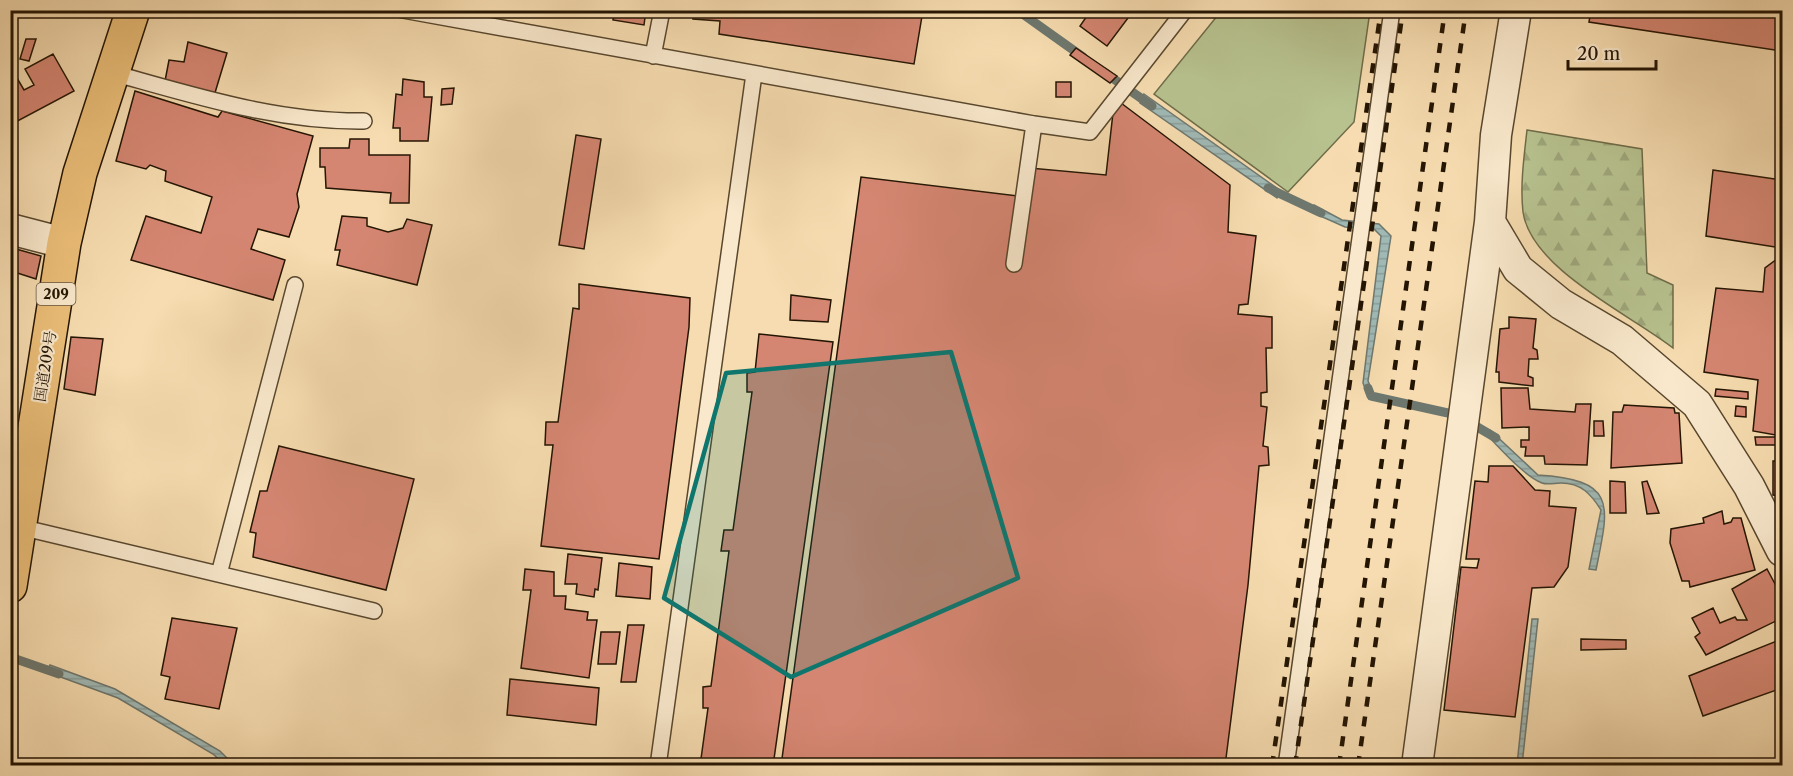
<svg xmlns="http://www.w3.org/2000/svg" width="1793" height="776" font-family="'Libre Caslon Text','Noto Serif JP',serif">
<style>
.grass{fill:#b7c28f;stroke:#6e6c49;stroke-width:1.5}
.forest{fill:url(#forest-firs);stroke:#6e6c49;stroke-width:1.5}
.water{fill:url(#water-rules);stroke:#6e776e;stroke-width:1.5}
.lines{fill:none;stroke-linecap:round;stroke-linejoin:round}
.stream{stroke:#6e776e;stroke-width:9}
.building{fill:#d58672;stroke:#241503;stroke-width:1.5}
.lane-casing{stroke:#58472e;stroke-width:18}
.street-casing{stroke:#58472e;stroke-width:33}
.highway-casing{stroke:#241503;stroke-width:36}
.lane{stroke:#f9e8cc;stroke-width:15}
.street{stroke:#f9e8cc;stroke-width:30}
.highway{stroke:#ebbe78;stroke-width:33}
.rail{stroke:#241503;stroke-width:4.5;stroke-dasharray:10 10;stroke-linecap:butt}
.marked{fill:#0f766e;fill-opacity:0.2;stroke:#0f766e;stroke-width:4.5;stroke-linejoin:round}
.labels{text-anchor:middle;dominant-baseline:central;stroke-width:4.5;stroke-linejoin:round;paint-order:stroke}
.shield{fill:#f9e8cc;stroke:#64543f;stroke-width:1.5}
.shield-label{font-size:14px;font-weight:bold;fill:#241503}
.street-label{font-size:15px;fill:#241503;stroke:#f9e8cc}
</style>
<defs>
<pattern id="forest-firs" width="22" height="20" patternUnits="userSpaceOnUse" patternTransform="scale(1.5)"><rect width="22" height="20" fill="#b7c28f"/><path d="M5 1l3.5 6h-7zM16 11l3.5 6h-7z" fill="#9da67a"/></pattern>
<pattern id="water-rules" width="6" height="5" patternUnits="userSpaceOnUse" patternTransform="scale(1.5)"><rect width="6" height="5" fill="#a0b9b5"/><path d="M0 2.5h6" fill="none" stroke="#8a9e9a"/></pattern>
</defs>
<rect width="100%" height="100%" fill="#f6dcb0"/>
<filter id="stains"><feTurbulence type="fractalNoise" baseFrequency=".00333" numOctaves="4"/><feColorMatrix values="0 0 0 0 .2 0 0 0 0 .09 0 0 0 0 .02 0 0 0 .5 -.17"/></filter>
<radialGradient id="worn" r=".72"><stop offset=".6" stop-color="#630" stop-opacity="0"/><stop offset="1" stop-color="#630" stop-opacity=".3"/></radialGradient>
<path class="grass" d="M1222,10L1370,11L1354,122L1288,192L1154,94Z"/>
<path class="forest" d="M1527,130L1642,149L1647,273L1673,285V348C1631,315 1531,269 1523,212C1520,185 1524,157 1527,130Z"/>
<path class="water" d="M1144,94L1281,191L1277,198L1140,103Z
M1314,205L1342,220L1379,224L1391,236L1368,381L1374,395L1369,399L1363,383L1381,236L1374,229L1345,227L1309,211Z
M1490,430L1538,475C1618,480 1609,505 1596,570L1589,569L1601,510C1591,494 1581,483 1561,483C1555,483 1547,485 1542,483C1524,476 1500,448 1486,434Z
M1532,619H1538L1522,765H1517Z
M50,665L115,689L220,751L234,765H225L213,754L118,698L47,672Z"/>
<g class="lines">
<path class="stream" d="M1017,10L1083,57
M1104,72L1152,106
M1268,188L1321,213
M1368,388L1371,396L1457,415L1496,438
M10,657L59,674"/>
</g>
<path class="building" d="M615,10H646L644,25L613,20Z
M694,10H923L914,64L719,34L720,21L693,19Z
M1091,10H1134L1107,46L1080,26Z
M1591,10H1782V51L1589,22Z
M26,39H36L29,61L20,59Z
M188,42L227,53L214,96L165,81L169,60L184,62Z
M1076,48L1117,76L1110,83L1070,55Z
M53,54L74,91L10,125V66L24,90L34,85L25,69Z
M403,79L424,82V97H432L428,141H400V128H393L396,94L402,95Z
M1056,82H1071V97H1056Z
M454,88L452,104L441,105L442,89Z
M135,91L218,117L222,111L313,136L297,194L299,207L289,237L258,229L251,249L285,260L273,300L131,260L146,216L201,233L212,197L165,181L166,171L150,165L146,169L116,161Z
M1121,103L1230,185L1228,232L1256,236L1248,304L1239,305L1238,314L1272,317V348H1266L1267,392L1261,393V406L1267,407L1263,446L1268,447L1269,465L1259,466L1248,585L1225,766H781L861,177L1027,197L1030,168L1106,175L1114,104Z
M576,135L601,139L584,249L559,245Z
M350,139H369V155H410L409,203H390L391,193L326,188L325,167H320V148H349Z
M1713,170L1782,180V248L1706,236Z
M342,216L367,218V226L388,232L403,228L407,219L432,225L417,285L337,265L340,250H335Z
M16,249L41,256L36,279L11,271Z
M1777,259H1782V436L1753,431L1758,380L1704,372L1716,288L1763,292L1765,268Z
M579,284L690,298L689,327L659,559L541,546L553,445H545L546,422H558L573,308L579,309Z
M791,295L831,300L828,322L790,320Z
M1509,317L1536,319L1533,348L1537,350L1538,359H1529L1528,376L1533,378V386L1499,382V372H1496L1500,329L1509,328Z
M759,334L833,342L773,766H700L708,708H703V687L711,686L729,551H721L724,530H733L752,392H747V373L755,372Z
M71,337L103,339L95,395L64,389Z
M1501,388H1528L1530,409L1575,412L1576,404H1591L1587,465L1545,464L1544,456H1525L1526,447H1521V440H1529V427L1502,428Z
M1716,389L1748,392V399L1715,396Z
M1624,405L1674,408L1675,413H1679L1682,463L1611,468L1613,412H1622Z
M1736,406L1746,407V417L1735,416Z
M1594,421H1603L1604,436H1594Z
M1755,437H1776V445H1756Z
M279,446L414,479L386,590L253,557L256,533L250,532L260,491H267Z
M1780,454L1782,455V496L1773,495V461H1781Z
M1489,466H1513L1535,490L1550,491L1549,506L1576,508L1568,567L1554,587L1532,588L1515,717L1444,710L1461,567L1477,568L1479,559H1466L1475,481L1488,482Z
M1610,481L1625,482L1626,513H1610Z
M1647,481L1659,513L1647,514L1642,482Z
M1722,511L1724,524L1731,522L1733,518H1741L1755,570L1690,587L1689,581H1682L1670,543L1671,529L1704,523L1703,518Z
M568,554L602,558L598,590L595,589L594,597L576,594L577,584H565Z
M619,563L652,567L650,599L616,596Z
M525,569L554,572V596H566L565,609L588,612L587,620H597L589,678L521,668L531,590H523Z
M1767,569L1782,597V618L1706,655L1695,637L1700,633L1692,618L1713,608L1720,623L1735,617L1737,620H1747L1732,589Z
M172,618L237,628L219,709L165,699L170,677L161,675Z
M628,625H644L636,682H621Z
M601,632H620L616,664H598Z
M1581,639L1626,640V649L1581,650Z
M1782,639V688L1703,716L1689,676Z
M510,679L599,688L596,725L507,715Z"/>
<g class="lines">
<g class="lane-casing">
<path id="lane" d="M403,10L1034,124L1014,264
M653,56L662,10
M113,73C196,96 277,122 364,121
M1034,124L1090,132L1185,10
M20,527L374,611
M219,574L295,285
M658,766L754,74
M1286,766L1392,10"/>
</g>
<g class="street-casing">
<path id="street" d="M1516,10L1496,135L1490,222L1518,269L1561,304L1622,340L1697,404L1749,486L1782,551
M10,229L64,243
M1417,766L1490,222"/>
</g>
<g class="highway-casing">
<path id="highway" d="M10,586L64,243L80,173L133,10"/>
</g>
<use href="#lane" class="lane"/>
<use href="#street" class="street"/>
<use href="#highway" class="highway"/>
<path class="rail" d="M1272,766L1381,10
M1295,766L1403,10
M1339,766L1445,10
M1358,766L1466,10"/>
</g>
<path class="marked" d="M951,352L1018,578L791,677L664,598L726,373Z"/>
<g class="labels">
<rect class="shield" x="36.5" y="283" width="39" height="22" rx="4.5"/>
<g class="shield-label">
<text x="56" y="294">209</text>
</g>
<g class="street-label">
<text transform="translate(45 366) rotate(-81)">国道209号</text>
</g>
</g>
<rect width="1793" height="776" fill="none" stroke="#f6dcb0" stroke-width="36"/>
<rect x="12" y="12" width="1769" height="752" fill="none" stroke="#241503" stroke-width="3"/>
<rect x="18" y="18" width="1757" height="740" fill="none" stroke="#241503" stroke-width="1.5"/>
<path d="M1568 60v9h88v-9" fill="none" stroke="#241503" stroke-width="3"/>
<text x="1577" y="60" font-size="18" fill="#241503" stroke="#f9e8cc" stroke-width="4.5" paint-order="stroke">20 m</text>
<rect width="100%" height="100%" filter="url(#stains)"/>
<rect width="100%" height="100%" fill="url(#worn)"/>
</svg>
